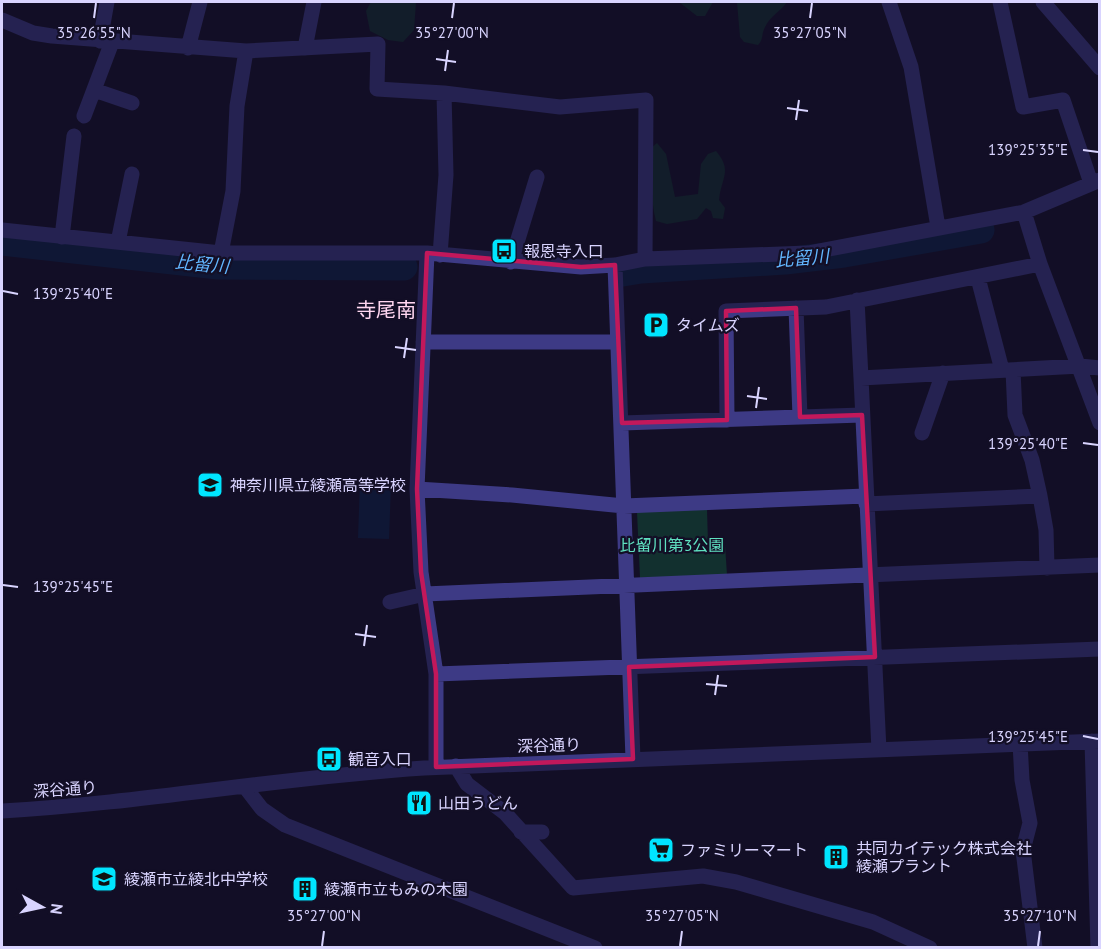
<svg xmlns="http://www.w3.org/2000/svg" width="1101" height="949" font-family="'PT Sans','Noto Sans JP',sans-serif">
<style>
.green{fill:#12302f}
.water{fill:#0c2248}
.lines{fill:none;stroke-linecap:round;stroke-linejoin:round}
.river{stroke:#0c2248;stroke-width:27}
.minor{stroke:#3d3a85;stroke-width:15}
.marked{fill:none;stroke:#c2185b;stroke-width:4.5;stroke-linejoin:round}
.ticks{fill:none;stroke:#d9d4ff;stroke-width:2}
.labels{text-anchor:middle;dominant-baseline:central;stroke-width:4.5;stroke-linejoin:round;paint-order:stroke}
.poi-label{font-size:16px;fill:#d9d4ff;stroke:#130f26;text-anchor:start}
.park-label{font-size:16px;fill:#5fe0c0;stroke:#130f26}
.street-label{font-size:16px;fill:#d9d4ff;stroke:#130f26}
.water-label{font-size:18px;font-style:italic;fill:#62b6ff;stroke:#130f26}
.quarter-label{font-size:20px;fill:#ffd6f0;stroke:#130f26}
.ticks-label{font-size:15px;text-anchor:middle;fill:#d9d4ff;stroke:#130f26;stroke-width:4.5;stroke-linejoin:round;paint-order:stroke}
</style>
<rect width="100%" height="100%" fill="#130f26"/>
<path class="green" d="M371,2H416L414,30L403,42L388,40L370,31L366,11Z
M679,2H713L705,16H697Z
M737,2H787C781,11 770,16 765,27C761,34 764,39 758,45L744,42L740,37Z
M657,143L666,154L675,197L698,194L701,164L708,154L716,151C733,171 721,178 719,200L725,208L723,219L713,218L711,211L706,208L697,219L667,224L656,221C650,198 652,173 650,149Z
M707,509L708,543L725,544L727,575L640,578L637,512Z"/>
<path class="water" d="M360,482L391,484L389,539L358,538Z"/>
<g class="lines">
<path class="river" d="M2,242L218,266L404,267
M623,273L641,270L785,261L844,254L981,230"/>
<path class="minor" d="M889,2L911,67L938,227
M1000,2L1023,107L1063,100L1091,183
M1043,2L1100,68
M2,20L33,33L52,36L246,51L378,44L377,89L444,93L560,107L646,100L645,259
M100,41L107,2
M188,48L200,2
M305,48L314,2
M94,90L132,103
M84,116L112,42
M1024,212L1040,264L1100,423
M2,230L221,253H427L581,267L615,265L645,259L808,253L1024,212L1100,180
M62,237L74,136
M118,242L132,174
M221,253L233,191L237,106L246,51
M427,253L417,489L421,572L436,674V767
M440,255L446,175L444,93
M511,262L537,177
M615,265L633,759
M978,278L1002,370
M857,300L861,378
M796,308L800,417
M423,342H618
M1013,370L1015,415L1032,460L1040,496L1046,530L1047,568
M727,420L726,311L826,307L1040,264
M622,423L862,415
M922,433L943,373
M417,489L512,495L624,506L865,496
M866,504L1040,496
M390,602L425,594L1100,565
M436,674L1100,649
M1092,741L1098,948
M1020,743L1022,780L1030,823L1023,850L1035,948
M879,750L861,378L1080,366L1100,368
M456,766L467,784L505,813L573,888L703,876L736,882L873,922L930,948
M245,787L262,809L285,825L595,948
M2,811C143,803 282,777 424,768L1100,741
M521,832H542"/>
</g>
<path d="M0 0H1101V949H0ZM427,253L581,267L615,265L622,423L727,420L726,311L796,308L800,417L862,415L875,657L629,667L633,759L436,767V674L421,572L417,489Z" fill="#130f26" fill-opacity=".55" fill-rule="evenodd"/>
<path class="marked" d="M427,253L581,267L615,265L622,423L727,420L726,311L796,308L800,417L862,415L875,657L629,667L633,759L436,767V674L421,572L417,489Z"/>
<path class="ticks" d="M94,18L96,3M452,18L454,3M810,18L812,3M436,59L456,62M445,71L448,50M787,108L808,111M796,120L799,100M1083,150L1098,152M3,291L18,294M395,347L416,350M404,358L407,338M747,396L767,399M756,408L759,387M1083,443L1098,445M3,585L18,587M355,634L376,637M364,646L367,625M706,684L727,686M715,695L718,675M1083,736L1098,739M322,946L324,931M680,946L682,931M1038,946L1040,931"/>
<defs>
<g id="bus-square" transform="scale(1.35)"><rect x="-9" y="-9" width="18" height="18" rx="4" fill="#00e5ff" stroke="#130f26"/><path d="M-5-6H5V4H4V6H2V4H-2V6H-4V4H-5ZM-3.5-4V0h7V-4ZM-3.5 1.2v1.5H-2V1.2ZM2 1.2v1.5H3.5V1.2Z" fill="#111"/></g>
<g id="parking-square" transform="scale(1.35)"><rect x="-9" y="-9" width="18" height="18" rx="4" fill="#00e5ff" stroke="#130f26"/><path d="M-3.5-5.5H1a3.5 3.5 0 0 1 0 7H-1V5.5H-3.5ZM-1-3.4V-.6H.8a1.4 1.4 0 0 0 0-2.8Z" fill="#111"/></g>
<g id="school-square" transform="scale(1.35)"><rect x="-9" y="-9" width="18" height="18" rx="4" fill="#00e5ff" stroke="#130f26"/><path d="M0-5L7-2L0 1L-7-2ZM-4 1L0 2.5L4 1V4Q0 6-4 4Z" fill="#111"/></g>
<g id="restaurant-square" transform="scale(1.35)"><rect x="-9" y="-9" width="18" height="18" rx="4" fill="#00e5ff" stroke="#130f26"/><path d="M-5-6h1v4h1v-4h1v4h1v-4h1v5L-1.5 .5V6h-2V.5L-5-1ZM5-6V6H3V1.5H1.5Q1.5-4 5-6Z" fill="#111"/></g>
<g id="supermarket-square" transform="scale(1.35)"><rect x="-9" y="-9" width="18" height="18" rx="4" fill="#00e5ff" stroke="#130f26"/><path d="M-6-5.5h2.5l.6 2H6L4.5 2H-2.5L-4.4-4H-6ZM-1.5 3.2a1.3 1.3 0 1 0 .1 0ZM3 3.2a1.3 1.3 0 1 0 .1 0Z" fill="#111"/></g>
<g id="building-square" transform="scale(1.35)"><rect x="-9" y="-9" width="18" height="18" rx="4" fill="#00e5ff" stroke="#130f26"/><path d="M-4-6H4V6H1V3H-1V6H-4ZM-2.5-4.3h1.7v1.8h-1.7ZM.8-4.3h1.7v1.8H.8ZM-2.5-1h1.7V.8h-1.7ZM.8-1h1.7V.8H.8Z" fill="#111"/></g>
</defs>
<g fill-rule="evenodd">
<use href="#bus-square" x="504" y="251"/>
<use href="#parking-square" x="656" y="325"/>
<use href="#school-square" x="210" y="485"/>
<use href="#bus-square" x="329" y="759"/>
<use href="#restaurant-square" x="419" y="803"/>
<use href="#supermarket-square" x="661" y="850"/>
<use href="#building-square" x="836" y="857"/>
<use href="#school-square" x="104" y="879"/>
<use href="#building-square" x="305" y="889"/>
</g>
<g class="labels">
<g class="poi-label">
<text x="524" y="251">報恩寺入口</text>
<text x="676" y="325">タイムズ</text>
<text x="230" y="485">神奈川県立綾瀬高等学校</text>
<text x="348" y="759">観音入口</text>
<text x="438" y="803">山田うどん</text>
<text x="856" y="848">共同カイテック株式会社<tspan x="856" dy="18">綾瀬プラント</tspan></text>
<text x="680" y="850">ファミリーマート</text>
<text x="124" y="879">綾瀬市立綾北中学校</text>
<text x="324" y="889">綾瀬市立もみの木園</text>
</g>
<g class="park-label">
<text x="672" y="545">比留川第3公園</text>
</g>
<g class="street-label">
<text transform="translate(549 745) rotate(-2)">深谷通り</text>
<text transform="translate(65 789) rotate(-4)">深谷通り</text>
</g>
<g class="water-label">
<text transform="translate(802 258) rotate(-5)">比留川</text>
<text transform="translate(202 264) rotate(5)">比留川</text>
</g>
<g class="quarter-label">
<text x="386" y="310">寺尾南</text>
</g>
</g>
<g class="ticks-label">
<text x="94" y="38">35°26'55"N</text>
<text x="452" y="38">35°27'00"N</text>
<text x="810" y="38">35°27'05"N</text>
<text x="1028" y="155">139°25'35"E</text>
<text x="73" y="299">139°25'40"E</text>
<text x="1028" y="449">139°25'40"E</text>
<text x="73" y="592">139°25'45"E</text>
<text x="1028" y="742">139°25'45"E</text>
<text x="324" y="921">35°27'00"N</text>
<text x="682" y="921">35°27'05"N</text>
<text x="1040" y="921">35°27'10"N</text>
</g>
<rect width="1101" height="949" fill="none" stroke="#d9d4ff" stroke-width="6"/>
<g transform="translate(42 907) rotate(98)" stroke="#130f26" stroke-width="4.5" paint-order="stroke">
<path d="M0-4.5L10 22L0 15L-10 22Z" fill="#d9d4ff"/>
<text y="-9" font-size="16" font-weight="bold" text-anchor="middle" fill="#d9d4ff">N</text>
</g>
</svg>
